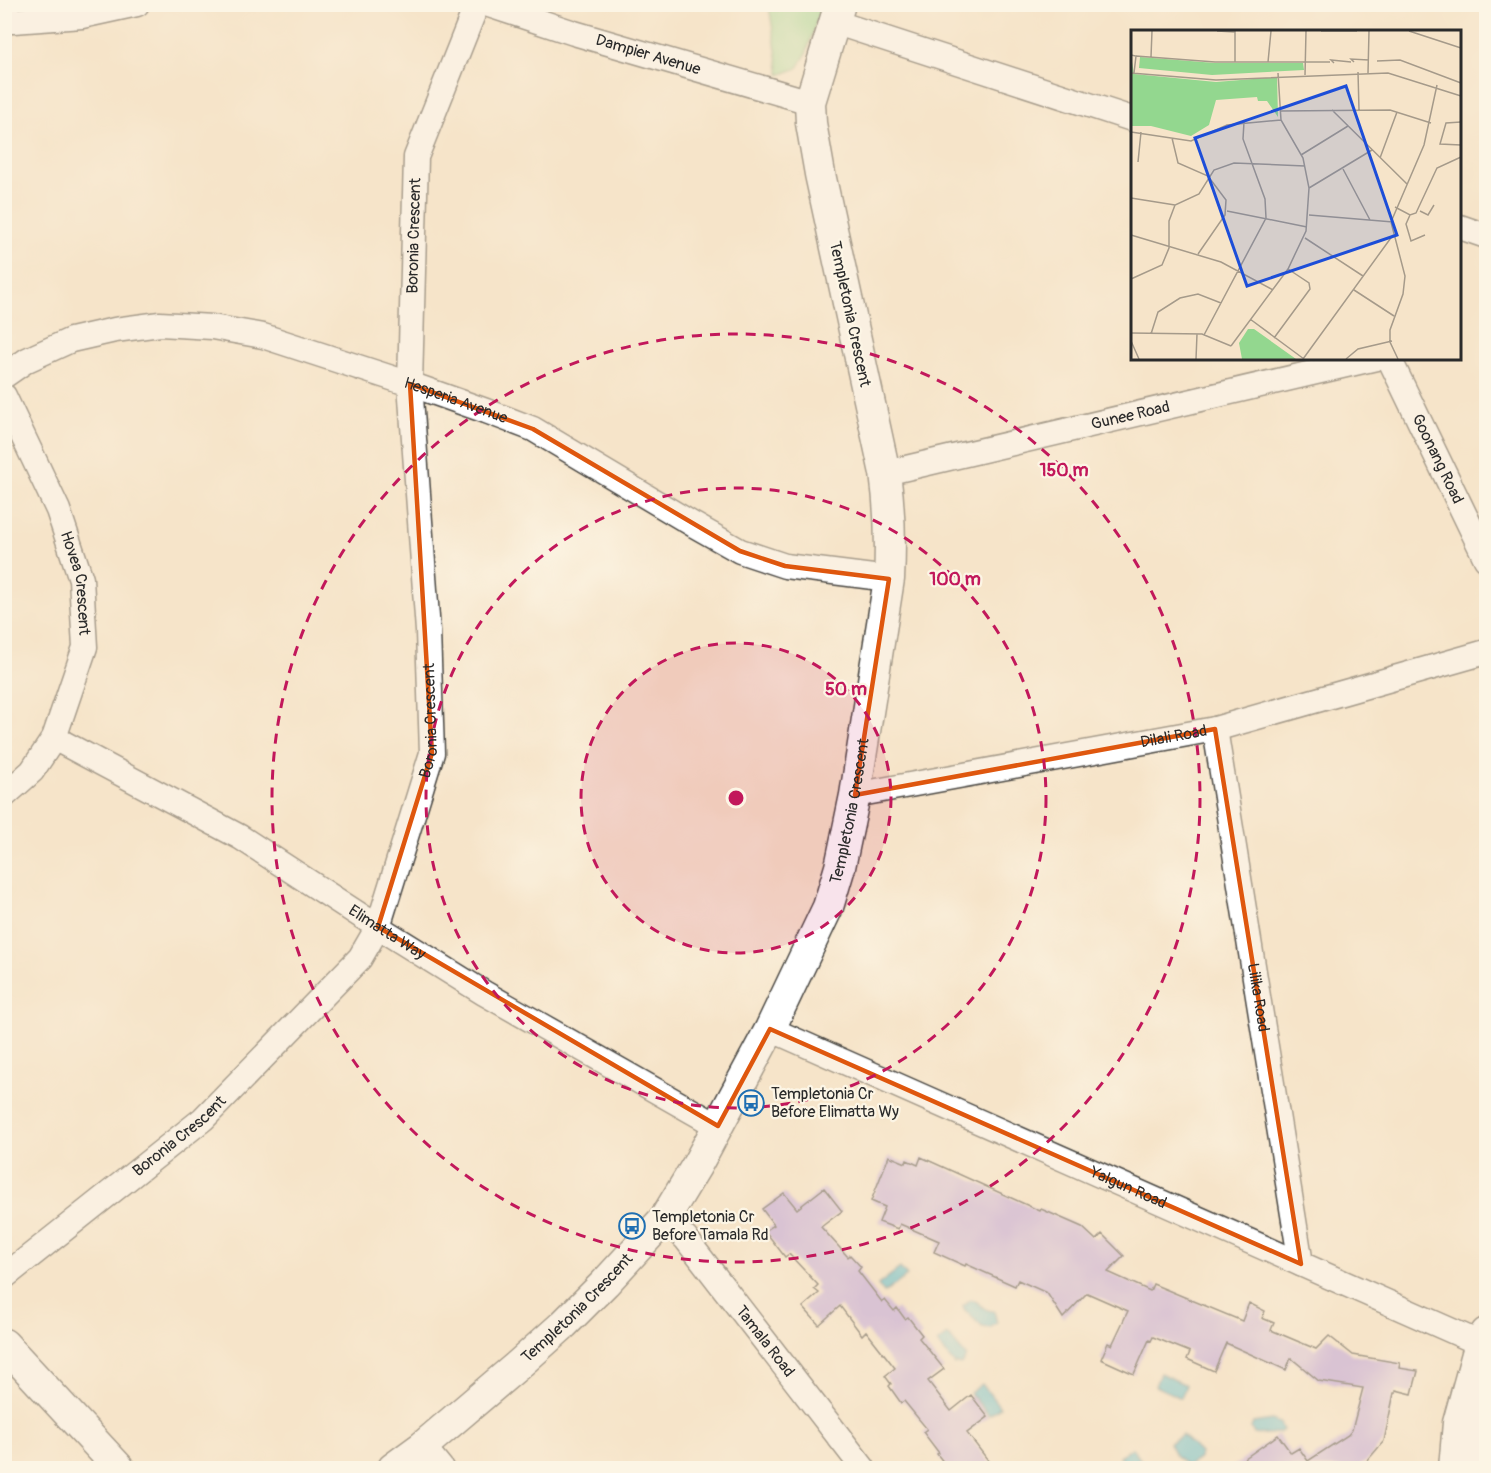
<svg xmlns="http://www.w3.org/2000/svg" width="1491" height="1473" font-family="Pangolin,sans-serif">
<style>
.green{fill:#93d78f;stroke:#5f815d;stroke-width:1.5}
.water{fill:#50b9cd;stroke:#3e727c;stroke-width:1.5}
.building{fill:#b79bdf}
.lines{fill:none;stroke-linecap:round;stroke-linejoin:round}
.minor-casing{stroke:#494743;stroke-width:27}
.tertiary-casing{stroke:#494743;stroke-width:33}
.minor{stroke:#fff;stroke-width:24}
.tertiary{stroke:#fff;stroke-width:30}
.marked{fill:none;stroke:#df570e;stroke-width:4.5;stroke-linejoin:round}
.ring{fill:none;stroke:#c2185b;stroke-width:3;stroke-dasharray:10 8}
.labels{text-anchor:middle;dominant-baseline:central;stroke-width:4.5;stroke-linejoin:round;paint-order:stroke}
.street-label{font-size:16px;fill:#2b2b2b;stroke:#fcf5e5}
.poi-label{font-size:16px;fill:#2b2b2b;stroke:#fcf5e5;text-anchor:start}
.inset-road{fill:none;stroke:#a59a8a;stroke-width:1.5}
.view{fill:#1d4ed8;fill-opacity:0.15;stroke:#1d4ed8;stroke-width:3}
.inset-edge{fill:none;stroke:#2b2b2b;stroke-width:3}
.centre{fill:#c2185b;stroke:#fcf5e5;stroke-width:3}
.ring-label{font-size:18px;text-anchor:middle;font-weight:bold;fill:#c2185b;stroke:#fcf5e5;stroke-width:4.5;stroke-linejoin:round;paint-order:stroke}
</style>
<rect width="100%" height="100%" fill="#fcf5e5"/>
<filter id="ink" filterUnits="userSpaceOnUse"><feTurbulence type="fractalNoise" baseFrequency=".0167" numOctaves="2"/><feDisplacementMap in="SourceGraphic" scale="12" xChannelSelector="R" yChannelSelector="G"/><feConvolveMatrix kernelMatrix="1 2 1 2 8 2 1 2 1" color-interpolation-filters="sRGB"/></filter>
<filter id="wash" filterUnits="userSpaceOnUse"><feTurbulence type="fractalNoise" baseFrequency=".008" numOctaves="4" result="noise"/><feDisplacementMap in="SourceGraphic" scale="24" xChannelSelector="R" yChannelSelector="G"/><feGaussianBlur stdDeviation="1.35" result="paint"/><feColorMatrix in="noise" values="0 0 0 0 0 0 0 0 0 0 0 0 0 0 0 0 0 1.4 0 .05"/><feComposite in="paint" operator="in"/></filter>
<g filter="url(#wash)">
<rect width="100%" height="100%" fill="#f6e4c9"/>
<path class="green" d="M769,5H822L806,54L798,68L780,75Z"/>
<path class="water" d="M900,1268L907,1276L884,1293L878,1285Z
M970,1299C981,1301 981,1311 994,1311L997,1323L990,1328L982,1327L964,1309L963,1305Z
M948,1335L966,1356L963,1364L961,1365L957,1364L955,1365L937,1343Z
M1160,1373L1186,1385L1181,1398L1155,1386Z
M982,1384L1000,1407L989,1415L970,1393Z
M1272,1420L1280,1423L1283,1430L1279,1433C1271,1433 1262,1436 1254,1434L1251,1428L1253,1423Z
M1182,1435L1200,1453L1199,1459L1187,1466L1175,1455L1169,1443Z
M1132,1448L1143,1463L1148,1464L1150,1468H1128L1119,1456Z"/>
<g id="blocks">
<path class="building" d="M889,1156L906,1163L907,1160L918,1165L921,1157L1040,1211L1041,1209L1082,1227L1096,1240L1102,1234L1124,1256L1108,1272L1150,1291L1153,1284L1242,1321L1249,1303L1265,1311L1262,1318L1274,1323L1271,1330L1316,1349L1329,1336L1353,1355L1400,1363L1399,1368L1418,1371L1412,1394L1396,1390V1393H1394L1384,1441L1367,1461L1356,1468H1231L1278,1435L1291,1453L1299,1448L1308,1461L1348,1435L1352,1430L1363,1388L1319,1381L1291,1358L1286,1370L1226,1343L1214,1371L1187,1359L1190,1352L1153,1337L1151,1341L1149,1340L1134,1374L1101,1359L1108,1343L1112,1345L1128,1311L1087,1293L1063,1318L1047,1293L1018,1280L1015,1286L966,1264L965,1266L934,1252L939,1241L900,1224L898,1229L879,1222L885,1207L871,1201Z
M824,1188L842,1211L821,1227L848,1257L850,1255L861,1267L858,1271L882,1302L885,1300L894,1311L897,1308L905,1319L908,1317L922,1335L919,1338L944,1369L928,1381L951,1411L971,1395L988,1417L967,1433L994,1468H948L937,1454L939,1453L923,1432L927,1429L904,1401L901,1403L889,1386L891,1384L885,1376L895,1368L866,1331L862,1335L840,1306L819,1325L803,1307L819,1293L814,1289L818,1285L789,1254L785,1257L765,1231L774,1225L762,1209L784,1193L797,1209Z"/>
</g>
</g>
<g filter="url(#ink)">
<use href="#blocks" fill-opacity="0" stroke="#494743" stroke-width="1.5"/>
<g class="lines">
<g class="minor-casing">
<g id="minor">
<path id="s1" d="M486,4L574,33L810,102"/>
<path d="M4,21H13L82,16L137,4"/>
<path d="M834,22L1132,119"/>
<path d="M1460,227L1486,236"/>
<path id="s2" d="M1389,358L1486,559"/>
<path id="s3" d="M4,376L27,360L71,340L115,330L160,324L212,327L263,336L410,384L486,411L533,429L694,525L740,551L785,566L889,579"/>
<path id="s4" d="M4,396L58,510L81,579L85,647L54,738L32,771L4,796"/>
<path id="s5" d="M885,473L1376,358"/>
<path id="s6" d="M1215,729L1301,1264"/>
<path id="s7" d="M54,738L240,837L378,927L484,993L718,1126"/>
<path id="s8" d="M855,795L1215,729L1486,652"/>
<path id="s9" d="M770,1029L1486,1346"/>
<path id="s10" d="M665,1218L686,1239L863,1468"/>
<path id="s11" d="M4,1277L203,1119L360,958L378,927L432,753L428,631L410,384L416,157L477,4"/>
<path d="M423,1446L441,1468"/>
</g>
</g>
<g class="tertiary-casing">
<g id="tertiary">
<path d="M4,1344L119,1468"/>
<path id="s12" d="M393,1468L423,1446L517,1366L564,1324L605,1283L665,1218L697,1165L770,1029L828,907L840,867L855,795L889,579C891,543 890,509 885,473L820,174L811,123L810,102L840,4"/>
<path d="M1454,1468L1458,1423L1480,1343L1486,1333"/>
<path d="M1475,1468V1459L1486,1399"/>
</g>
</g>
<use href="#minor" class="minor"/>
<use href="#tertiary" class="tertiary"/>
</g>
</g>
<path d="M0 0H1491V1473H0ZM410,384L533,429L740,551L785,566L889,579L855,795L1215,729L1301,1264L770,1029L718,1126L378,927L432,753Z" fill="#f6e4c9" fill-opacity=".55" fill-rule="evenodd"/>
<path class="marked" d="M410,384L533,429L740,551L785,566L889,579L855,795L1215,729L1301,1264L770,1029L718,1126L378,927L432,753Z"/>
<circle cx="736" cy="798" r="155" fill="#c2185b" fill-opacity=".12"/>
<g class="ring">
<circle cx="736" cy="798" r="155"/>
<circle cx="736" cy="798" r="310"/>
<circle cx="736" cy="798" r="464"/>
</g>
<defs>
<g id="bus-ring" transform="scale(1.35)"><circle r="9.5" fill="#fcf5e5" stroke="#1f6fb2" stroke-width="1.5"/><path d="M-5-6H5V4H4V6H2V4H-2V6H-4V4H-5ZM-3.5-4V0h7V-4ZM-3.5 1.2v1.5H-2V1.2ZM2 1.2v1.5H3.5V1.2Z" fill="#1f6fb2"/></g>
</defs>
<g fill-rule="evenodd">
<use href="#bus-ring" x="751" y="1103"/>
<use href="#bus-ring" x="632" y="1226"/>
</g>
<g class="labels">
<g class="street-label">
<text stroke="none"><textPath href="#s1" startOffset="170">Dampier Avenue</textPath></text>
<text stroke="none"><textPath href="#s11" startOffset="1215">Boronia Crescent</textPath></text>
<text transform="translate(850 314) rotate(78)">Templetonia Crescent</text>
<text stroke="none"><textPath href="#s3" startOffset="474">Hesperia Avenue</textPath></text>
<text stroke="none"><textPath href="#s5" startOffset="252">Gunee Road</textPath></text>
<text stroke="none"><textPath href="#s2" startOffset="112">Goonang Road</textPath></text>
<text stroke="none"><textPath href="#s4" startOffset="202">Hovea Crescent</textPath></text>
<text stroke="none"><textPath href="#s11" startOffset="729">Boronia Crescent</textPath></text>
<text stroke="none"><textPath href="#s8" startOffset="324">Dilali Road</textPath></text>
<text stroke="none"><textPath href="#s12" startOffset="820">Templetonia Crescent</textPath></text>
<text stroke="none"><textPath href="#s7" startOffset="386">Elimatta Way</textPath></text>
<text stroke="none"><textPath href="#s6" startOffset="272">Lilika Road</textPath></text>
<text stroke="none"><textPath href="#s11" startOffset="225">Boronia Crescent</textPath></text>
<text stroke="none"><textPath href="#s9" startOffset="392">Yalgun Road</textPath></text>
<text stroke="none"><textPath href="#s12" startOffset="244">Templetonia Crescent</textPath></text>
<text stroke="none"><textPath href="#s10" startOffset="159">Tamala Road</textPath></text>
</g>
<g class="poi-label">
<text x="771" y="1094">Templetonia Cr<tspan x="771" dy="18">Before Elimatta Wy</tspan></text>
<text x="652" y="1217">Templetonia Cr<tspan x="652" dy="18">Before Tamala Rd</tspan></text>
</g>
</g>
<g transform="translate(1131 30)">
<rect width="330" height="330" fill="#f6e4c9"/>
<path d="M0,26L3,44L85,52L146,47L147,87L136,71H127L126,67L85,70L78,95L60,106L20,96H0ZM9,27L84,33H172L173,40L81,45L8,38ZM117,299H123L165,329H111L108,313Z" fill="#93d78f"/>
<path class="inset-road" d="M86,1L104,2M190,1H226M278,1L330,18M0,25L5,26L3,43M5,26L84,32H199M20,27L21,1M246,31L269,30L330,53M104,32V1M137,32L140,1M223,32L220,29L238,30M203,33L200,30L220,32M227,42L228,80M0,43L85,50L257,43L330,66M237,43L238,1M174,45L175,1M201,80L276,154M149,81L259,80L300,93M330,92L315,93L309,114L330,115M0,102L60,111L96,95L150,90M41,108L47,133L77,146L95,170L94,185L67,224M170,125L217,96M249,128L266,82M7,132L10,102M212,139L239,190M178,158L241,120M0,168L44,175M264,177L279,185L285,183L306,138L330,127M96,181L176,197M289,181L297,185L303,175M178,185L262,192M279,185L275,194L280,211L294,205M0,205L90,232L142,260M174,208L232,246M0,249L31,235L38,218V191L44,175L68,164L83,140L103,133L174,136M223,260L263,286M119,289L173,329M0,303L71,304L100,316M20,304L27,282L49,268L67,264L90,273M73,305L135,188L134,169L112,109L113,92M143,308L179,259L178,253L157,239M0,311L8,329M100,316L157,239L175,201L178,158L172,128L150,90L147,43M65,329L66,304M172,329L262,205M215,329L227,319L261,311M267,329L259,312V300L272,264L274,246L260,192L293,115L306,55"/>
<path class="view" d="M215,56L266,205L116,256L64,108Z"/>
<rect width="330" height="330" class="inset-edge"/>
</g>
<circle cx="736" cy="798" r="9" class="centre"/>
<g class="ring-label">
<text x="1064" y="476">150 m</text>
<text x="955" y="585">100 m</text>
<text x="846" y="695">50 m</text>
</g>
<rect width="1491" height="1473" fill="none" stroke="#fcf5e5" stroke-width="24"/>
</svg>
